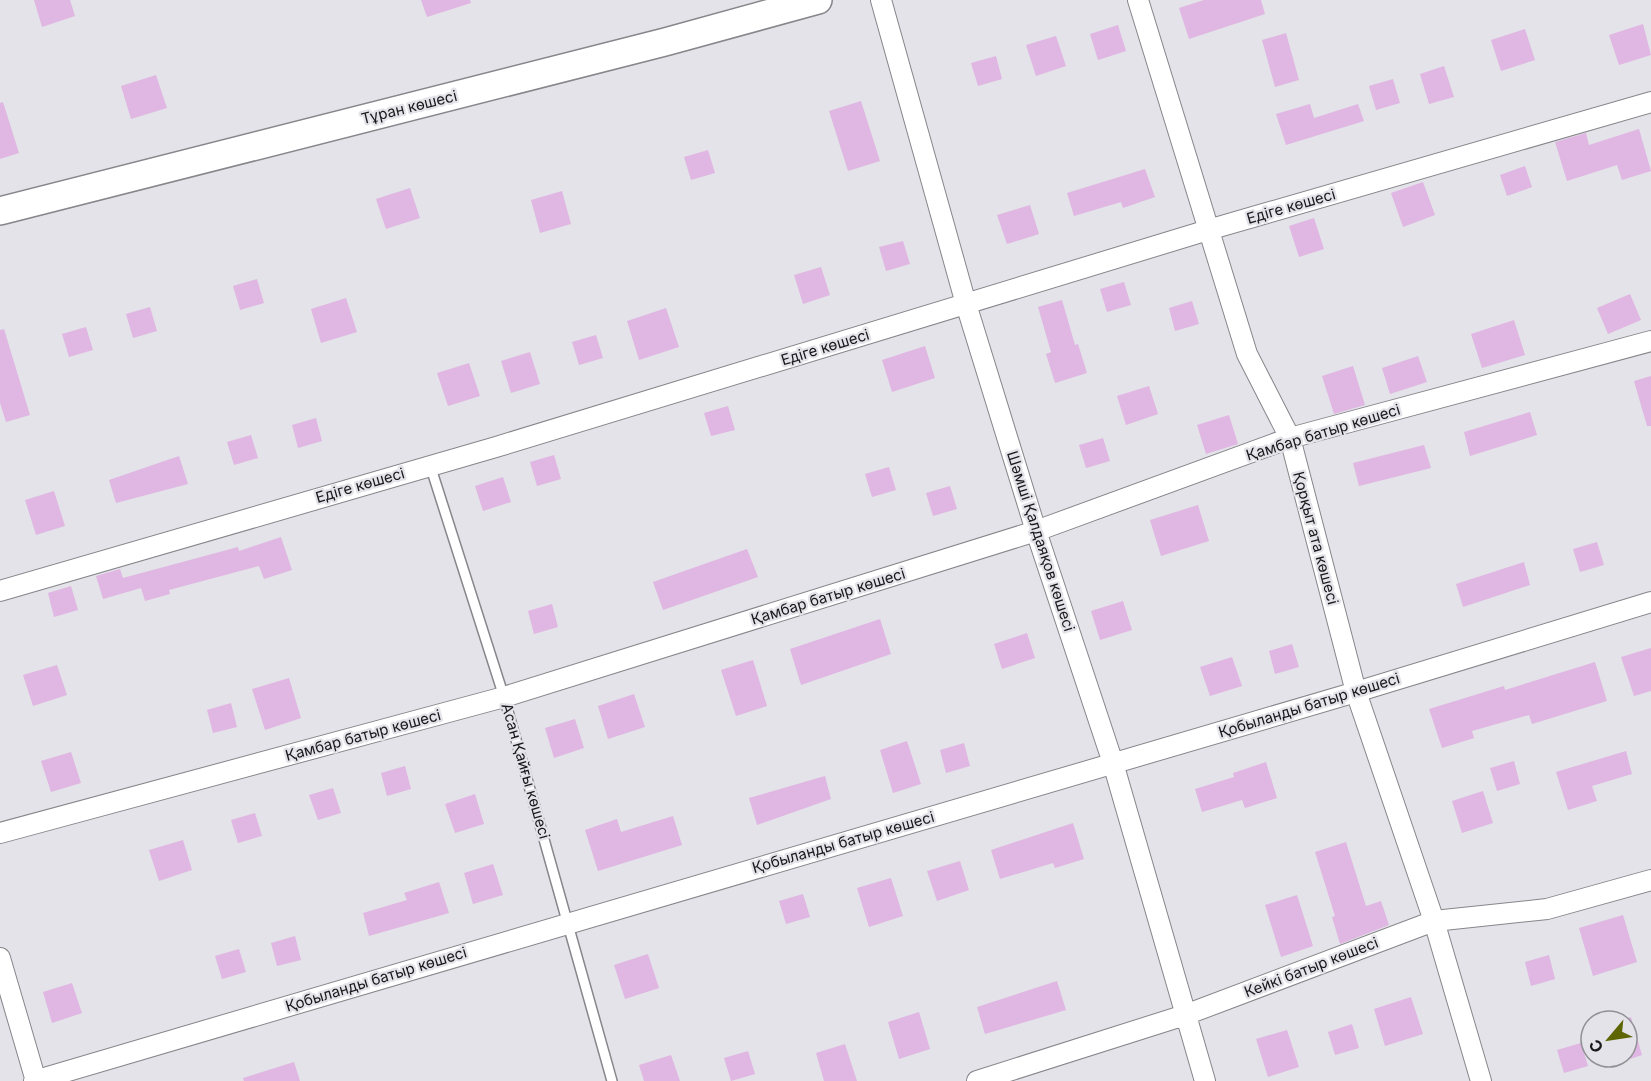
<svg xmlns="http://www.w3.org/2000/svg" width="1651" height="1081" font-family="Inter,sans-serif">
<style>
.building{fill:#e0b6e2}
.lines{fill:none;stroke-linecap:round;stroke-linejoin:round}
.lane-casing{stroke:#86868b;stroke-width:12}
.street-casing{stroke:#86868b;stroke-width:22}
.secondary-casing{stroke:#86868b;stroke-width:30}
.lane{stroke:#fff;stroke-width:9}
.street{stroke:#fff;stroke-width:20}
.secondary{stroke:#fff;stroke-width:27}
.labels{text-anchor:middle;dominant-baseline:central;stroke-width:4.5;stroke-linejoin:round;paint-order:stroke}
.street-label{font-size:15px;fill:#18181a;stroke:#e3e3e9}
</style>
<rect width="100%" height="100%" fill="#e3e3e9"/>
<path class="building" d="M34,0H70L75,16L42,27Z
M421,0H470L471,3L427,17Z
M1204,0H1261L1265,14L1189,39L1179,8Z
M1643,24L1651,55L1619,65L1609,35Z
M1118,25L1126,51L1098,60L1090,34Z
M1525,29L1535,60L1501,71L1491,40Z
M1286,33L1299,80L1275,87L1262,40Z
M1056,36L1066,66L1036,76L1026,45Z
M996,56L1002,79L978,86L971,63Z
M1444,66L1454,97L1429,104L1420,74Z
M156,75L167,108L131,119L121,86Z
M1393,79L1400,103L1376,110L1369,86Z
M861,101L880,161L848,171L829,111Z
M3,102L19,153L0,159V103Z
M1310,104L1314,118L1358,104L1364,121L1286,145L1276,114Z
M1639,129L1651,171L1622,180L1617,165L1567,181L1555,142L1586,133L1589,145Z
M708,150L715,173L691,180L684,157Z
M1525,166L1532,187L1507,196L1500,175Z
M1145,169L1155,197L1123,208L1121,202L1074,216L1067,193Z
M1423,182L1435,215L1403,227L1391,193Z
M410,188L420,218L386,229L376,199Z
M562,191L571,224L540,233L531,200Z
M1030,205L1039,234L1007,244L997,215Z
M1314,218L1324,249L1299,257L1289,226Z
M903,241L910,264L886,271L879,247Z
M821,267L830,295L803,304L794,275Z
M257,279L264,303L240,310L233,286Z
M1124,282L1131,305L1107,312L1100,289Z
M1630,294L1641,320L1608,334L1597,308Z
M346,298L357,332L321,343L311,309Z
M1062,300L1075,345L1078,344L1087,373L1055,383L1046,354L1051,352L1038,307Z
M1192,301L1199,324L1175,331L1169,308Z
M150,307L157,331L133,338L126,314Z
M666,308L679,347L639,360L627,321Z
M1514,320L1525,355L1482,368L1471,334Z
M86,327L93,350L69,357L62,334Z
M4,329L30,415L6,422L0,403V330Z
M596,335L603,358L579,365L572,342Z
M925,346L935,378L892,392L882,360Z
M530,352L540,384L511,393L501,361Z
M1418,356L1427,382L1390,394L1382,368Z
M469,363L480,396L448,406L437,373Z
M1353,366L1365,405L1334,414L1322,376Z
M1651,376V426H1647L1634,381Z
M1149,386L1158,414L1126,425L1117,396Z
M728,406L735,430L711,436L704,413Z
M1530,412L1537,435L1470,456L1464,432Z
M1229,415L1238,444L1206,454L1197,425Z
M316,418L322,441L298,448L292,425Z
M251,435L258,458L234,465L227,442Z
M1103,438L1110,461L1086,468L1079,445Z
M1424,445L1431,468L1359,486L1353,463Z
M554,455L561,479L537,486L530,462Z
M179,456L188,484L116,503L109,480Z
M889,467L896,490L872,497L865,474Z
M503,477L511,502L483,511L475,486Z
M950,486L957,509L933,516L926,493Z
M54,491L65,526L36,535L25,500Z
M1198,505L1209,541L1161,556L1150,520Z
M281,537L292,570L264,579L259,566L169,590L170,594L145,601L141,588L103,599L96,576L120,569L123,578L238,547L239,551Z
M1597,542L1604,565L1580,572L1573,549Z
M747,549L758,577L663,610L653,582Z
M1524,562L1530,585L1463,607L1456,584Z
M71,586L78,610L54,617L48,593Z
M1123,601L1132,630L1100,640L1091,611Z
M552,604L558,627L534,634L528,611Z
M880,619L891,654L801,685L790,649Z
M1027,633L1035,658L1002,669L994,644Z
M1292,644L1299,667L1275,674L1269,651Z
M1651,648V691L1634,696L1621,657Z
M1232,657L1242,686L1210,696L1200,667Z
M753,660L767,706L736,716L721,670Z
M1595,662L1607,701L1532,724L1529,715L1472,731L1474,738L1442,748L1429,709L1504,686L1505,690Z
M57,665L67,695L33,706L23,675Z
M289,678L301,718L265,730L252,689Z
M634,694L645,727L608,739L598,706Z
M231,703L237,727L213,733L207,710Z
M575,719L584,748L554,758L545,728Z
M907,741L921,784L893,793L880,750Z
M964,743L970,766L946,773L940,750Z
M1626,751L1632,774L1592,786L1597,801L1568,810L1556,772Z
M71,752L81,783L51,792L41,761Z
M1514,761L1520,784L1497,791L1490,768Z
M1266,762L1277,798L1245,808L1242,800L1202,812L1195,789L1234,777L1233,773Z
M405,766L411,789L387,796L381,773Z
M825,776L831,799L757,825L749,798Z
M333,788L341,813L318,820L309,795Z
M1483,791L1493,823L1462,833L1452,801Z
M475,794L484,824L455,833L445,804Z
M255,813L262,836L238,843L231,820Z
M673,816L682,845L598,871L585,830L617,819L621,832Z
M1073,823L1084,859L1055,868L1053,863L1000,879L991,850Z
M183,840L192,870L159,881L149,850Z
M1346,842L1366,906L1381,901L1389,925L1340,944L1332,917L1335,916L1315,852Z
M960,861L969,890L937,901L927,871Z
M493,864L503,895L473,904L464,873Z
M891,878L903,916L869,927L857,888Z
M439,882L449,913L369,936L363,913L407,900L404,893Z
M803,894L810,917L786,924L779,901Z
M1297,895L1313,946L1281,957L1265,905Z
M1623,915L1637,962L1593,976L1579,928Z
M295,936L301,960L277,966L271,943Z
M239,949L246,972L222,979L215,956Z
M648,954L659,988L625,999L614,965Z
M1549,955L1555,979L1531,986L1525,962Z
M1057,981L1066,1010L985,1034L977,1007Z
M72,983L82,1013L52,1023L43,992Z
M1411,997L1423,1034L1385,1046L1374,1009Z
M919,1012L930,1049L899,1059L888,1022Z
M1631,1017L1642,1055L1627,1060V1018Z
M1352,1024L1359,1048L1335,1055L1328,1032Z
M1287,1030L1299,1067L1268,1077L1256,1039Z
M1581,1043L1588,1066L1564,1073L1557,1050Z
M845,1044L857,1081H824L816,1053Z
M748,1051L755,1074L731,1081L724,1058Z
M671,1055L680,1081H644L639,1065Z
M294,1062L300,1081H244L243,1078Z"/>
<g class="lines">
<g class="lane-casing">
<path id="lane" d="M430,465L504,697L612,1081"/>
</g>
<g class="street-casing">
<path id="street" d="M881,0L966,304L1036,531L1113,763L1205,1081
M1138,0L1247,354L1290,438L1356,692L1434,921L1481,1081
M0,591L496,447L1208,230L1651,102
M0,833L504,697L1036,531L1290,438L1651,341
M0,958L36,1081
M34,1081L1356,692L1651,602
M977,1081L1185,1015L1434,921L1547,909L1651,880"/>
</g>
<g class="secondary-casing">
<path id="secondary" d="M0,211L665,42L818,0"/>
</g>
<use href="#lane" class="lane"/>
<use href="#street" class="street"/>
<use href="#secondary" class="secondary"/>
</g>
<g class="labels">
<g class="street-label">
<text transform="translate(409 107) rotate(-14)">Тұран көшесі</text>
<text transform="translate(1291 206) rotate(-16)">Едіге көшесі</text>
<text transform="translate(825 347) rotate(-17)">Едіге көшесі</text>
<text transform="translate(1323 432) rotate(-17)">Қамбар батыр көшесі</text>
<text transform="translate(360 485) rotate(-16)">Едіге көшесі</text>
<text transform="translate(1316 538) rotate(75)">Қорқыт ата көшесі</text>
<text transform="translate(1041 541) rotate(72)">Шәмші Қалдаяқов көшесі</text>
<text transform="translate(828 596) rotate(-17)">Қамбар батыр көшесі</text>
<text transform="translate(1309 705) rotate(-17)">Қобыланды батыр көшесі</text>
<text transform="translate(363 735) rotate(-15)">Қамбар батыр көшесі</text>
<text transform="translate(526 771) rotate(74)">Асан Қайғы көшесі</text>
<text transform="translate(843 842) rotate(-16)">Қобыланды батыр көшесі</text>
<text transform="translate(1311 967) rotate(-21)">Кейкі батыр көшесі</text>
<text transform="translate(376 979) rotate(-17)">Қобыланды батыр көшесі</text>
</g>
</g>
<g transform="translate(1609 1039) rotate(241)"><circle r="28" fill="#e3e3e9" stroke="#929296" stroke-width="1.5"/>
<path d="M0-4.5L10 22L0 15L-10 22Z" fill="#5e6503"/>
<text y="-9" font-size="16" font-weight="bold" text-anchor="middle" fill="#18181a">С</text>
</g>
</svg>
